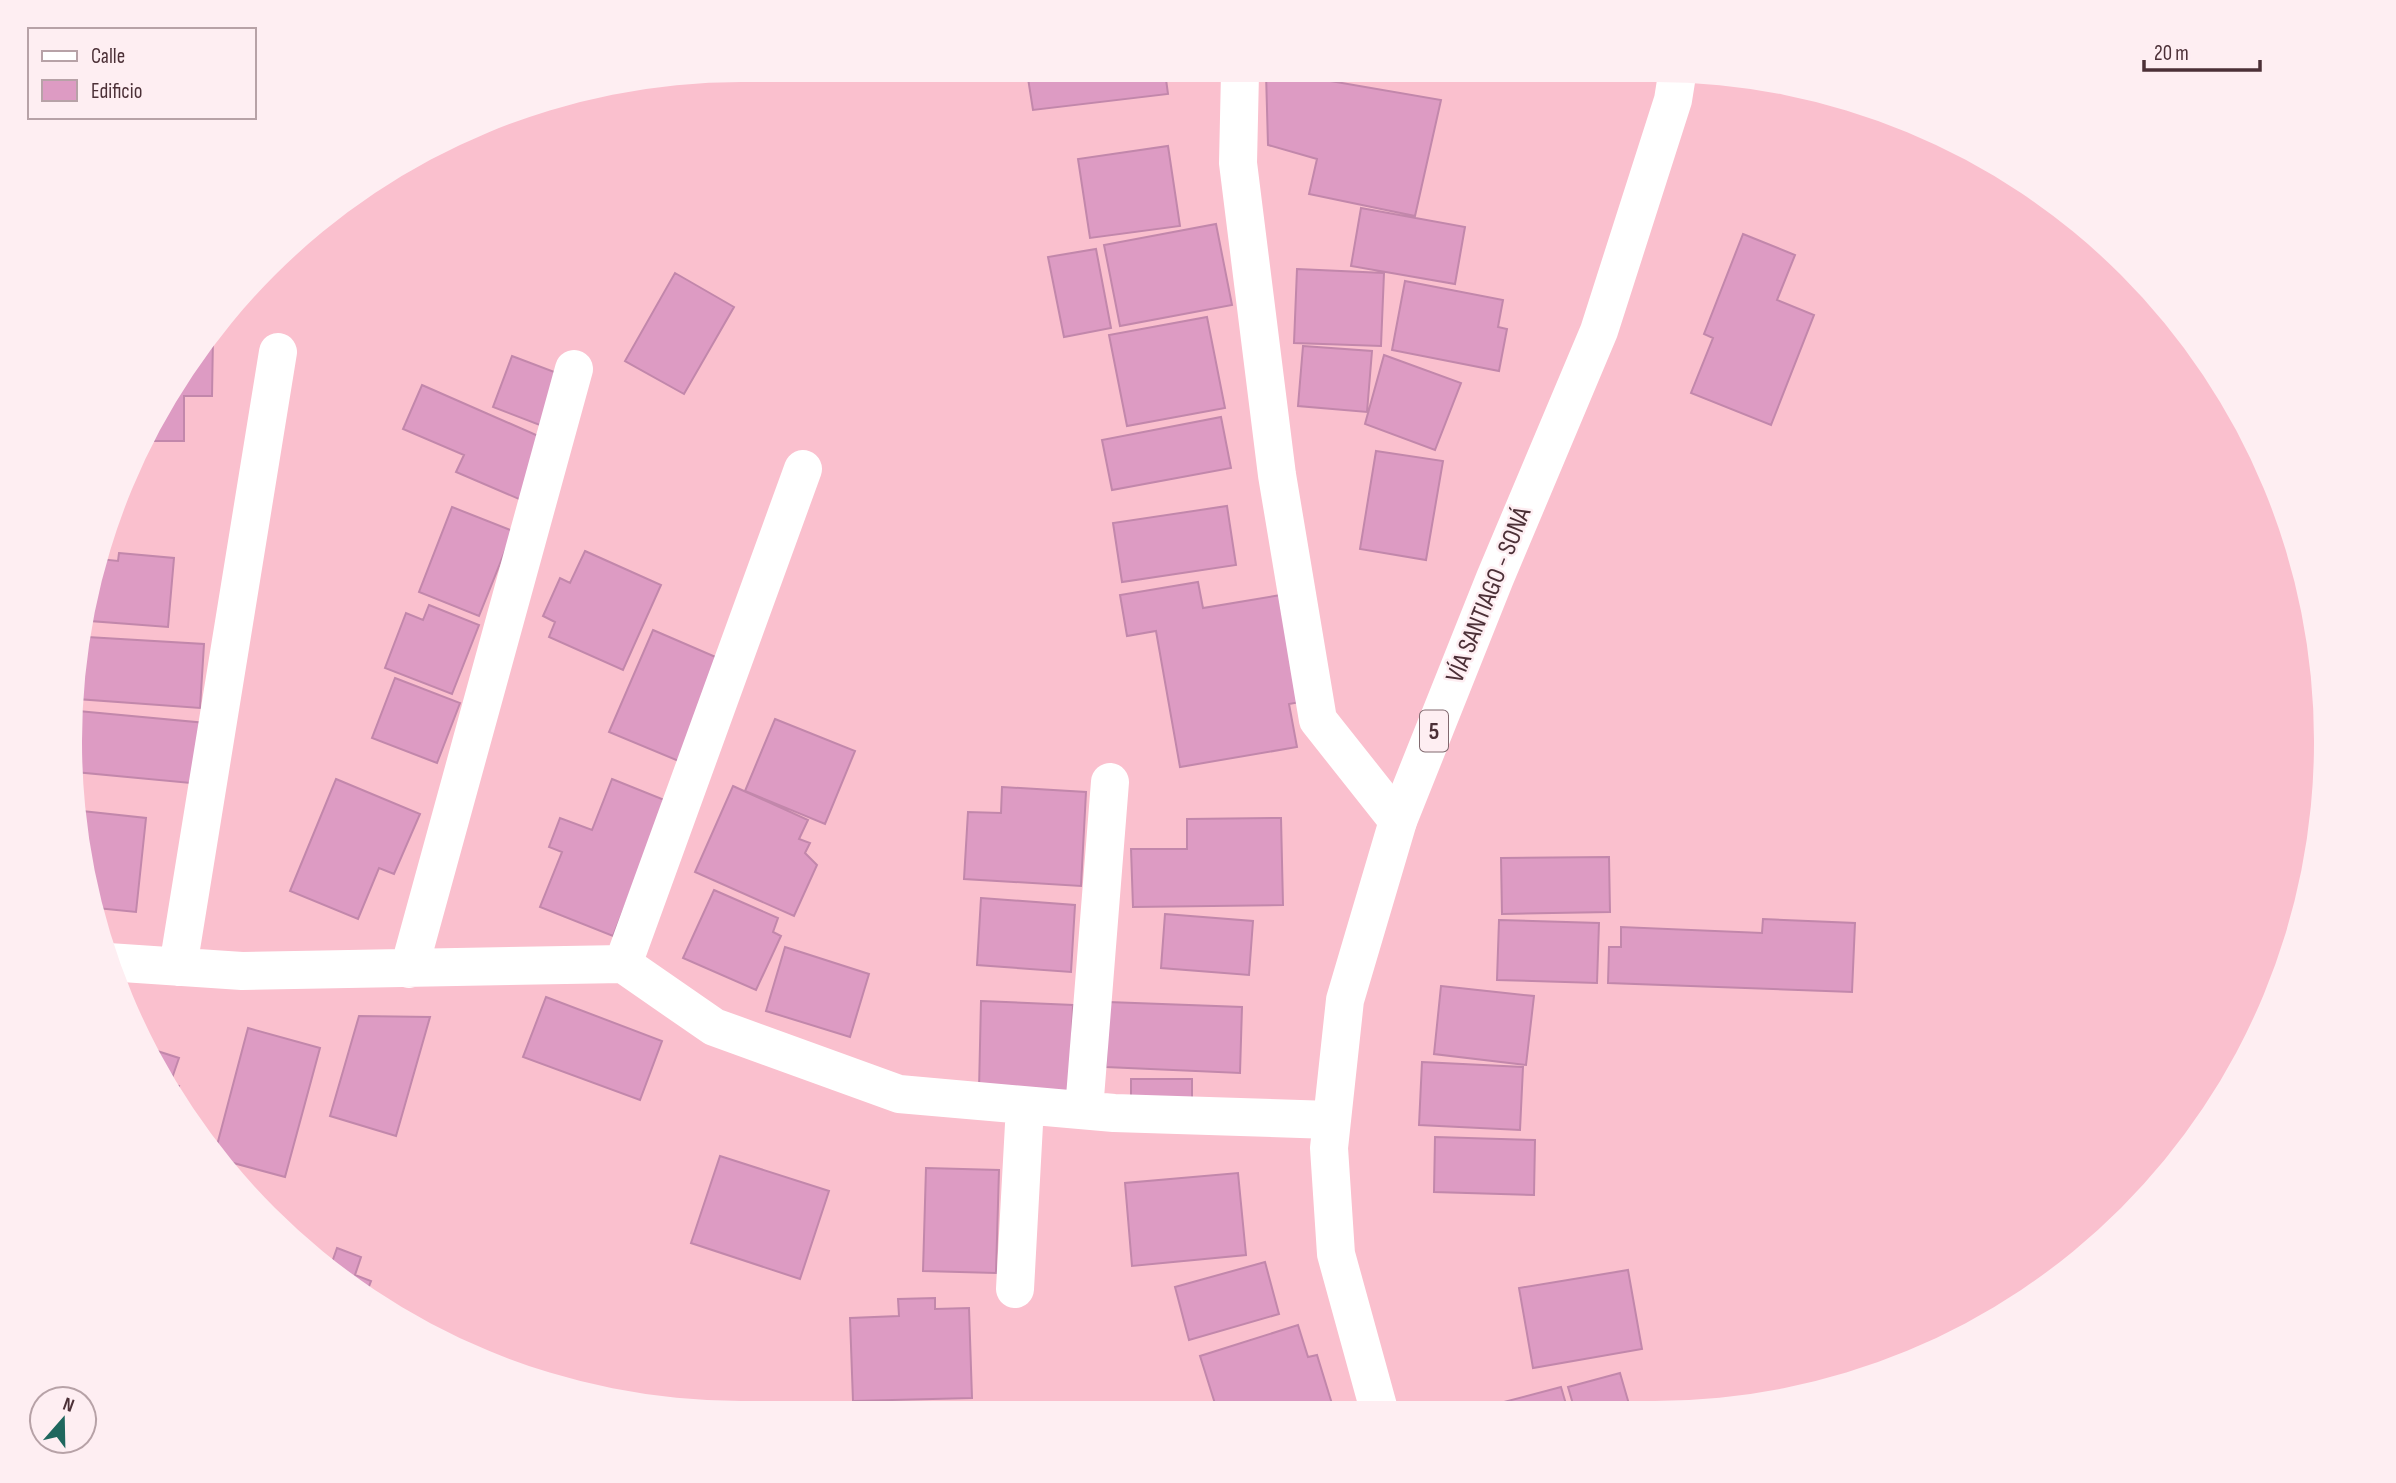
<svg xmlns="http://www.w3.org/2000/svg" width="2396" height="1483" font-family="'Sofia Sans Condensed',sans-serif">
<style>
.building{fill:#dd9bc3;stroke:#c287ab;stroke-width:2}
.lines{fill:none;stroke-linecap:round;stroke-linejoin:round}
.minor{stroke:#fff;stroke-width:38}
.primary{stroke:#fff;stroke-width:38}
.labels{text-anchor:middle;dominant-baseline:central;stroke-width:5;stroke-linejoin:round;paint-order:stroke}
.shield{fill:#feeef2;stroke:#81696f;stroke-width:2}
.shield-label{font-size:24px;font-weight:bold;fill:#4c3037}
.street-label{font-size:26px;fill:#4c3037;stroke:#feeef2}
</style>
<rect width="100%" height="100%" fill="#fac0ce"/>
<path class="building" d="M1027,72H1165L1168,94L1033,110Z
M1266,73H1284L1441,100L1415,216L1309,194L1317,159L1268,145Z
M1168,146L1180,226L1090,238L1078,159Z
M1361,208L1465,227L1455,284L1351,266Z
M1216,224L1232,305L1120,326L1104,245Z
M1743,234L1795,255L1777,300L1814,315L1771,425L1691,393L1713,338L1704,334Z
M1096,249L1111,328L1064,337L1048,257Z
M1297,269L1384,273L1381,346L1294,343Z
M675,273L734,307L684,394L625,361Z
M1405,281L1503,300L1498,327L1507,329L1499,371L1392,350Z
M1207,317L1225,408L1127,426L1109,335Z
M213,337L212,396H184V441H147L183,368Z
M1303,346L1372,351L1367,412L1298,406Z
M1384,355L1461,383L1435,450L1365,424Z
M512,356L565,376L545,427L493,407Z
M422,385L552,442L526,502L456,472L464,455L403,429Z
M1221,417L1231,468L1112,490L1102,440Z
M1376,451L1443,461L1426,560L1360,549Z
M1227,506L1236,565L1122,582L1113,523Z
M452,507L513,531L479,616L419,592Z
M585,551L661,585L623,670L549,637L555,622L543,616L560,578L570,583Z
M119,553L174,558L168,627L90,621L100,559L118,561Z
M1198,582L1203,608L1281,595L1300,702L1289,704L1297,747L1180,767L1156,631L1127,636L1120,595Z
M429,605L479,625L452,694L385,668L406,613L423,620Z
M653,630L725,661L681,762L609,732Z
M87,637L204,644L200,708L77,699Z
M395,678L460,703L437,763L372,738Z
M78,711L206,723L201,784L75,772L73,761Z
M775,719L855,751L825,824L745,791Z
M336,779L420,814L394,874L379,868L358,919L290,891Z
M612,779L667,801L613,936L540,907L562,852L549,847L560,818L592,830Z
M733,786L808,820L799,839L810,843L805,853L817,865L794,916L695,872Z
M1002,787L1086,792L1081,886L964,879L968,812L1001,813Z
M82,811L146,818L136,912L97,908Z
M1281,818L1283,905L1133,907L1131,849H1187V819Z
M1609,857L1610,912L1502,914L1501,858Z
M714,890L778,918L773,932L781,936L756,990L683,958Z
M981,898L1075,905L1071,972L977,965Z
M1165,914L1253,921L1249,975L1161,968Z
M1763,919L1855,923L1852,992L1608,983L1609,947H1621V927L1762,933Z
M1499,920L1599,923L1597,983L1497,980Z
M785,947L869,974L850,1037L766,1011Z
M1441,986L1534,996L1526,1065L1434,1054Z
M546,997L662,1041L640,1100L523,1057Z
M981,1001L1073,1005L1070,1093L979,1090Z
M1108,1002L1242,1007L1240,1073L1106,1067Z
M359,1016L430,1017L396,1136L330,1116Z
M248,1028L320,1048L285,1177L226,1161L216,1149Z
M151,1049L179,1058L170,1084L179,1086L175,1099Z
M1422,1062L1523,1067L1520,1130L1419,1125Z
M1131,1079H1192V1103L1131,1102Z
M1435,1137L1535,1140L1534,1195L1434,1192Z
M720,1156L829,1191L800,1279L691,1243Z
M926,1168L999,1170L996,1273L923,1271Z
M1238,1173L1246,1255L1132,1266L1125,1183Z
M337,1248L361,1257L355,1275L371,1281L366,1294L333,1274L325,1266L330,1268Z
M1265,1262L1279,1314L1189,1340L1175,1287Z
M1628,1270L1642,1349L1533,1368L1519,1288Z
M935,1298V1309L969,1308L972,1398L853,1401L850,1318L899,1316L898,1299Z
M1298,1325L1308,1357L1317,1355L1333,1407L1324,1410H1217L1200,1356Z
M1620,1373L1631,1411H1575L1568,1387Z
M1561,1387L1568,1411H1482L1481,1408Z
M1031,1404L1083,1409H1030Z"/>
<g class="lines">
<path class="minor" d="M1240,73L1238,163L1277,475L1318,720L1398,821
M108,962L242,971L623,964L714,1027L899,1094L1114,1113L1331,1120
M623,964L803,469
M178,967L278,352
M409,969L574,369
M1084,1110L1110,782
M1015,1289L1025,1106"/>
<path class="primary" d="M1379,1410L1336,1254L1329,1148L1345,1000L1398,821L1495,578L1599,331L1673,100L1677,75"/>
</g>
<g class="labels">
<rect class="shield" x="1420" y="710.5" width="28" height="41" rx="5"/>
<g class="shield-label">
<text x="1434" y="731">5</text>
</g>
<g class="street-label">
<text transform="translate(1489 595) rotate(-68)">VÍA SANTIAGO - SONÁ</text>
</g>
</g>
<path d="M0 0H2396V1483H0ZM741 82H1655A659 659 0 0 1 2314 741V742A659 659 0 0 1 1655 1401H741A659 659 0 0 1 82 742V741A659 659 0 0 1 741 82Z" fill="#feeef2" fill-rule="evenodd"/>
<rect x="28" y="28" width="228" height="91" fill="#feeef2" stroke="#b7a2a7" stroke-width="2"/>
<rect x="42" y="51" width="35" height="10" fill="#ffffff" stroke="#b7a2a7" stroke-width="2"/>
<text x="91" y="63" font-size="21" fill="#4c3037">Calle</text>
<rect x="42" y="80" width="35" height="21" fill="#dd9bc3" stroke="#b7a2a7" stroke-width="2"/>
<text x="91" y="98" font-size="21" fill="#4c3037">Edificio</text>
<g transform="translate(63 1420) rotate(20)"><circle r="33" fill="#feeef2" stroke="#b7a2a7" stroke-width="2"/>
<path d="M0-5L12 26L0 18L-12 26Z" fill="#1f675e"/>
<text y="-10" font-size="19" font-weight="bold" text-anchor="middle" fill="#4c3037">N</text>
</g>
<path d="M2144 60v10h116v-10" fill="none" stroke="#4c3037" stroke-width="3.5"/>
<text x="2154" y="60" font-size="21" fill="#4c3037" stroke="#feeef2" stroke-width="5" paint-order="stroke">20 m</text>
</svg>
